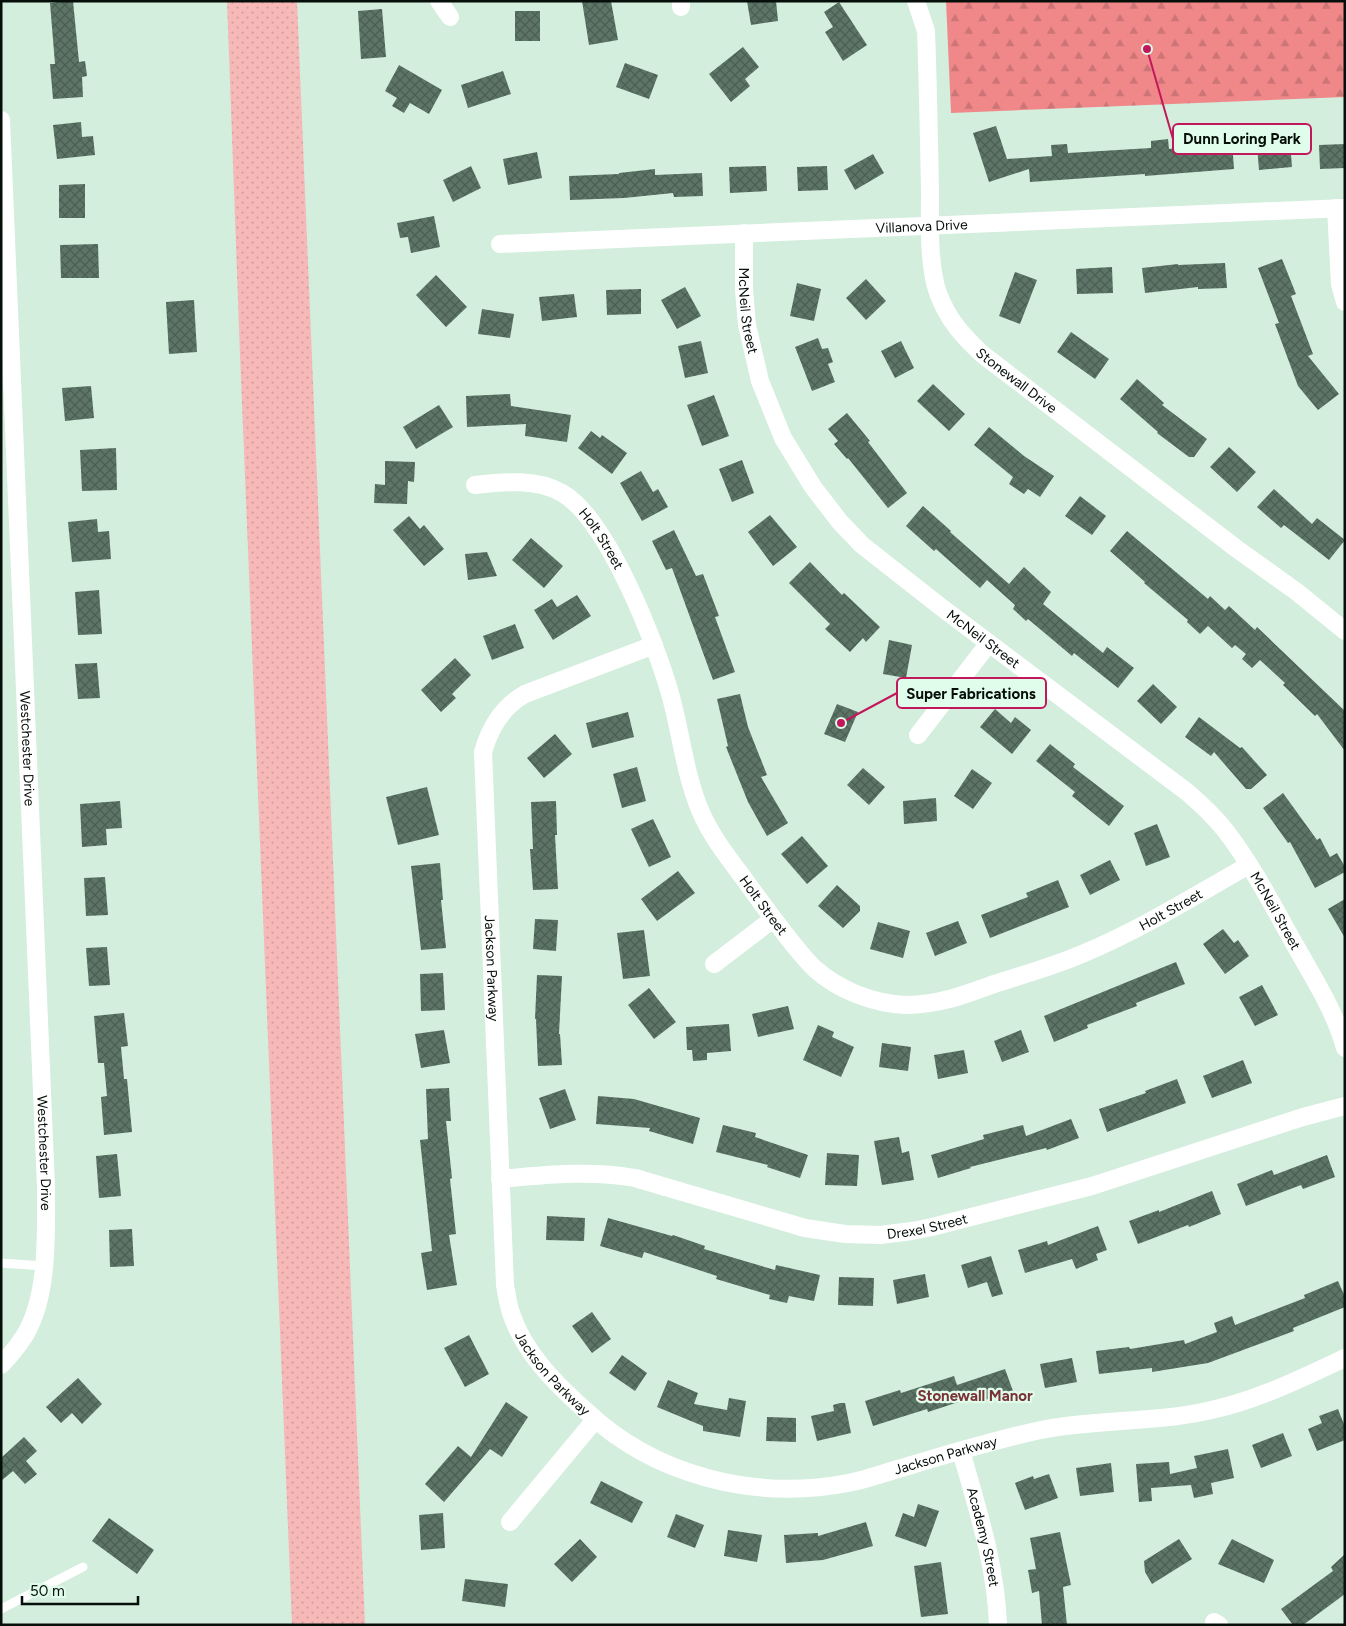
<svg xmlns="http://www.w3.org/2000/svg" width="1346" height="1626" font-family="Figtree,sans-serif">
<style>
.grass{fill:url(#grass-dots)}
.forest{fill:url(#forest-firs)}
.building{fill:url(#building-cross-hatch)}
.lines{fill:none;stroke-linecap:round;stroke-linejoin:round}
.service{stroke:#fff;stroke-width:9}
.minor{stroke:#fff;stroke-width:18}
.labels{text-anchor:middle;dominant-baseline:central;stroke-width:4.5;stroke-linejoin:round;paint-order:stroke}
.street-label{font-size:14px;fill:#060e09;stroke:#e0fcea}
.neighbourhood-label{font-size:15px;font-weight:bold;fill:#793236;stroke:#e0fcea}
.leader{fill:none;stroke:#c2185b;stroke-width:2}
.callout-dot{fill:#c2185b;stroke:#e0fcea;stroke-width:2}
.callout{fill:#e0fcea;stroke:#c2185b;stroke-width:2}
.callout-label{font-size:15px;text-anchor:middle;font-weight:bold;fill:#060e09}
</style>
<defs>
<pattern id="grass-dots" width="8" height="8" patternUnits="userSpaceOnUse" patternTransform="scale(1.25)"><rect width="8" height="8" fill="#f6b9b8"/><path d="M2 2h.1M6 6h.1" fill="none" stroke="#d19e9d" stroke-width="1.8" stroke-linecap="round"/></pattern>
<pattern id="forest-firs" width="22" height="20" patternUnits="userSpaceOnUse" patternTransform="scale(1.25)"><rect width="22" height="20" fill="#f0888a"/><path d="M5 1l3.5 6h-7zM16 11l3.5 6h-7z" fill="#cc7476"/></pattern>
<pattern id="building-cross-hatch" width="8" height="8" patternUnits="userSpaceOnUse" patternTransform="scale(1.25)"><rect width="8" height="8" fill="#5d7567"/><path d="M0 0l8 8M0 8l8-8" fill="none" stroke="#4b5e53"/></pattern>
</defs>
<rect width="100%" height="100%" fill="#d3eedd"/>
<path class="grass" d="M227,1H297L365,1625H292L240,354Z"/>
<path class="forest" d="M946,1H1345V97L951,113Z"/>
<path class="building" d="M66,1H73L79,62L85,61L87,76L82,77L83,97L53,99L50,64H55L50,3Z
M582,1H611L618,40L589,45Z
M747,1H776L778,21L751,25Z
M839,2L867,45L843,61L825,32L833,27L824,12Z
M382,9L386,57L361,59L358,11Z
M515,11H540V41H515Z
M743,47L759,67L745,79L750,86L731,102L709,74Z
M625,63L658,75L649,99L616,87Z
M399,65L442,90L429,114L410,103L404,113L392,106L397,98L385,91Z
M503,71L511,94L468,108L461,85Z
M81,122L82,137L93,136L95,155L57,159L53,125Z
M996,126L1007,159L1052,156L1051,145L1067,144L1068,153L1151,148V141L1168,139L1169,149L1232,142L1234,169L1145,176V174L1030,182L1029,169L989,182L973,133Z
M1290,142L1292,167L1259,170L1257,145Z
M1345,144V168L1320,169L1319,145Z
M537,152L542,178L508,185L503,159Z
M873,154L884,173L855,190L844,170Z
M471,166L481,188L453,202L443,180Z
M766,166L767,191L730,193L729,167Z
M827,166L828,190L798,191L797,167Z
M655,169V175L702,173L703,196L674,197L673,193L624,198L570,200L569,176L619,174V173Z
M85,184V218H59V185Z
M434,216L440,247L411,253L408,237L400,238L397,223Z
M98,244L99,278H61L60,245Z
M1282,259L1296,294L1291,296L1313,354L1308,356L1339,394L1318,410L1298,386L1275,324L1279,323L1258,268Z
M1225,263L1227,288L1198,289V287L1145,293L1142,268L1178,264V265Z
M1112,267L1113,293L1077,294L1076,269Z
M1015,272L1037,280L1020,324L999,316Z
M436,275L467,307L446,327L416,295Z
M866,279L886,301L866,320L846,298Z
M797,283L821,289L814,321L790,316Z
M685,287L701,316L677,329L661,300Z
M641,289V314L607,315L606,290Z
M574,294L577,317L542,321L539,297Z
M194,300L197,352L169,354L166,302Z
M482,309L514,314L510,338L478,334Z
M1071,332L1109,359L1095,379L1057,352Z
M818,338L822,349L828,348L833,362L828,364L835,382L812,391L795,347Z
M701,341L708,373L685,378L678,346Z
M901,341L914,368L895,378L881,351Z
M1137,379L1164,403L1162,405L1207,439L1194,457H1189L1157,433L1158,432L1120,399Z
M933,384L965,414L949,431L917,401Z
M91,386L94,418L65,421L62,388Z
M510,394L511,406L571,415L567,442L525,436L526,424L467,427L466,396Z
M714,395L729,436L702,446L687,405Z
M439,405L453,427L416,449L403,427Z
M847,413L870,441L868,442L907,493L888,508L848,458L847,459L834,444L838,441L828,429Z
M989,427L1024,456L1054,476L1040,497L1028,489L1024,494L1009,484L1013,477L974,445Z
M591,431L600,438L602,435L627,453L612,474L578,448Z
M1229,447L1256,472L1237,492L1210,467Z
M116,448L117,490L82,491L80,450Z
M742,460L754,493L732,502L719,469Z
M385,461L415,462L414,482L408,481L407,504L374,503L375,484L385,485Z
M641,471L653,492L658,489L668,507L642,521L620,483Z
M1274,489L1312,524L1317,518L1345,540L1329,560L1284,525L1281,528L1257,507Z
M1080,496L1106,516L1092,535L1065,516Z
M923,506L951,531L950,532L1009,584L1024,567L1051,592L1043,604L1103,653L1107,647L1134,668L1118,688L1074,653L1072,656L1028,619L1026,621L1013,609L1015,605L987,580L980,588L936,549L934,551L906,526Z
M770,515L797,547L773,566L748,532Z
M409,516L420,529L424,525L444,549L424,566L393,530Z
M97,519L98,532L109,531L111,559L72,562L68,522Z
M674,530L696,576L703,574L719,616L715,617L735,672L713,680L672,568L666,570L652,541Z
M1127,531L1208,599L1210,596L1225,610L1229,606L1255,630L1257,627L1345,711V751L1317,714L1315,716L1283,685L1285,683L1260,660L1252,668L1242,659L1246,654L1235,645L1232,648L1208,626L1200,634L1187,622L1188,620L1144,583L1145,582L1110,551Z
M531,538L563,566L544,588L512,560Z
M487,552L497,576L468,580L465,554Z
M810,562L842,595L844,593L880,627L866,642L863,638L850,652L825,629L830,624L789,583Z
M99,590L102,634L78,635L75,592Z
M577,595L591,616L553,640L534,610L552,599L557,607Z
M515,624L524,648L492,660L483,636Z
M889,640L912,645L906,678L883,674Z
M455,658L471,675L452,694L456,698L441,712L421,690Z
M97,663L100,698L78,699L75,664Z
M1153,684L1177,707L1161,724L1137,701Z
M740,694L748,727L767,775L761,777L788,823L767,836L748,802L726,747L728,746L717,699Z
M837,704L858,712L845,742L824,734Z
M995,709L1011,723L1015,717L1031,730L1012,754L980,727Z
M628,712L634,737L592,748L586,723Z
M1199,717L1240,748L1242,747L1267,775L1251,789H1246L1214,752L1211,756L1185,737Z
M555,734L572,754L544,778L527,758Z
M1050,744L1075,764L1073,767L1124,806L1109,826L1072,796L1075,792L1036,761Z
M637,767L646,801L622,808L613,774Z
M863,768L885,787L869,805L847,785Z
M972,769L992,783L973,809L954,796Z
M427,787L439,835L398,845L386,797Z
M1283,793L1317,840L1320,838L1330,857L1337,853L1345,867V872L1315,888L1290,842L1288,843L1263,808Z
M936,798L937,821L904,824L903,801Z
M120,801L122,828L106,829L107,845L82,847L80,804Z
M556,801L557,835H555L558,889L533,890L530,849H533L531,802Z
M653,819L671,857L649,867L631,829Z
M1157,824L1170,857L1146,866L1134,833Z
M802,836L828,866L807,884L781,854Z
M1110,860L1120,880L1090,895L1080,875Z
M440,863L443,900H441L446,948L421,950L411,866Z
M678,871L695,893L657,921L641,899Z
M105,877L108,915L86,916L84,878Z
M1058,880L1069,907L990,938L981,915L1028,897L1026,893Z
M837,885L860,906V911L843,928L818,906Z
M1345,899V938L1328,909Z
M535,919L558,920L556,951L533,949Z
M958,921L967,943L935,956L926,933Z
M878,922L910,931L903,958L870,949Z
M1223,929L1234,943L1238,940L1249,956L1225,974L1203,944Z
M644,930L650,976L623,979L617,933Z
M107,947L110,985L89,986L86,948Z
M1176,962L1185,984L1136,1003L1137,1006L1087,1025L1088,1028L1054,1042L1044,1016Z
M443,973L445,1010L421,1011L420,974Z
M537,975L562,976L559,1034H560L562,1065L538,1066L536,1019H535Z
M1262,985L1278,1015L1255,1026L1239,997Z
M649,988L676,1022L654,1039L628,1005Z
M788,1006L794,1029L758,1037L752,1014Z
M124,1013L128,1046L121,1047L124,1079H127L132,1132L104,1135L101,1097L107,1096L104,1063H98L94,1016Z
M729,1024L731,1051L707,1053V1060L693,1061L692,1050H687L686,1027Z
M818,1025L834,1032L832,1037L854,1047L841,1077L803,1060Z
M444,1030L450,1063L421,1068L415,1034Z
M1021,1030L1029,1052L1002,1062L994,1041Z
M882,1043L911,1047L908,1071L879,1067Z
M964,1050L968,1073L938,1079L934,1055Z
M1243,1060L1252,1083L1212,1098L1203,1076Z
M1177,1079L1186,1103L1107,1132L1099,1109L1146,1093L1145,1091Z
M449,1088L451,1121H446L452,1178L450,1179L456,1234L449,1235L457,1285L427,1290L421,1253L432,1251L420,1140L428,1139L426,1089Z
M565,1089L576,1120L550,1129L539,1098Z
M598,1096L634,1099L700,1118L693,1144L649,1131L650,1128L596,1124Z
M1071,1119L1079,1138L1047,1150L1046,1148L970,1167L971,1168L938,1178L931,1155L984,1139L983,1135L1023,1125L1026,1136Z
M723,1125L756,1133L755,1137L808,1155L800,1178L767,1167L768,1165L716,1152Z
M899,1137L902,1153L909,1151L914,1180L882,1185L874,1141Z
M827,1153L859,1155L857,1186L825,1185Z
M117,1154L121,1196L99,1198L96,1156Z
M1327,1155L1335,1177L1303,1189L1301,1185L1246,1206L1237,1184L1272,1170L1274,1175Z
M1212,1191L1221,1214L1189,1227L1188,1225L1138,1244L1129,1221L1159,1210V1212Z
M547,1216L585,1218L584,1241L546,1240Z
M608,1218L672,1236L673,1235L705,1246L704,1249L775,1270L776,1265L820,1275L814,1301L789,1296L787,1303L769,1299L770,1295L716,1279L717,1276L644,1252L642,1258L600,1246Z
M1098,1226L1107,1250L1096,1254L1098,1260L1076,1269L1072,1259L1025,1273L1018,1250L1047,1241L1048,1245Z
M132,1229L134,1266L110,1267L109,1230Z
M991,1256L1003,1294L992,1297L987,1282L968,1288L961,1265Z
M925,1274L929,1297L897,1304L893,1280Z
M839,1277L874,1278L873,1306L838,1305Z
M1338,1281L1345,1297V1307L1293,1328L1294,1331L1208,1363L1152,1372V1368L1099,1374L1096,1351L1129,1347L1130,1349L1184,1340L1185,1344L1217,1332L1214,1323L1232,1316L1235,1325L1305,1298L1304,1295Z
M592,1312L611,1339L592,1353L572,1326Z
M469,1335L489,1374L465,1387L444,1348Z
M622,1355L647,1373L635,1391L609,1373Z
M1072,1358L1077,1382L1045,1388L1040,1364Z
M1005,1369L1013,1391L982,1401L980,1395L928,1412L927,1409L873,1426L865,1401L900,1390L901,1393L954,1376L957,1385Z
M78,1378L102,1404L82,1424L72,1413L61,1423L46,1407Z
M668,1380L698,1393L694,1404L727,1410L729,1398L746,1401L740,1437L703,1431V1426L657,1407Z
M506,1402L528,1417L502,1457L490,1449L444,1502L425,1484L458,1446L471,1457Z
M840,1403H845L851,1433L817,1441L811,1416L834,1411L833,1405Z
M1338,1409L1345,1427V1440L1317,1451L1308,1429L1322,1423L1319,1416Z
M767,1417L796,1418V1442L766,1441Z
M1283,1433L1292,1456L1261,1468L1252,1445Z
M24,1437L37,1451L26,1461L37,1474L25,1484L13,1471L1,1481V1458Z
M1228,1449L1234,1478L1211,1483L1213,1494L1194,1498L1191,1485L1151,1488L1152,1501L1139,1502L1136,1464L1169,1462L1170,1474L1197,1468L1194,1456Z
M1111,1463L1114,1492L1080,1496L1076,1468Z
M1049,1474L1058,1498L1025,1510L1015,1483L1033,1476L1034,1479Z
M601,1481L643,1502L632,1523L590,1503Z
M918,1504L939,1511L926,1547L895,1536L903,1513L914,1517Z
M443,1513L445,1548L421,1550L419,1515Z
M676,1514L704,1525L695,1548L667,1537Z
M109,1518L154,1550L137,1574L92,1541Z
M866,1522L873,1546L823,1560L786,1563L784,1535L818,1533V1536Z
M728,1530L762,1535L757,1562L724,1556Z
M1060,1532L1071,1585L1063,1587L1067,1625H1042L1039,1591L1032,1593L1028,1570L1036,1569L1030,1538Z
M580,1539L597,1557L572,1582L554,1564Z
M1179,1539L1192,1559L1152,1584L1145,1572L1144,1561Z
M1232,1539L1274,1560L1264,1583L1218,1564Z
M1345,1554V1594L1303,1625H1293L1281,1609L1333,1571L1331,1567Z
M941,1562L948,1614L921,1617L914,1566Z
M465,1579L508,1584L505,1607L462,1601Z"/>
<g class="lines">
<path class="service" d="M1,1263L44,1266
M1,1609L83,1567"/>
<g class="minor">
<path d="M439,1L450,17"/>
<path d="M681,1V7"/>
<path id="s1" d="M916,1L926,31C928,84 929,138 930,191C930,221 928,265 938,293C948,320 962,335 982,354L1237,549L1297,592L1345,631"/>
<path id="s2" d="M1,120L46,1187C46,1232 49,1295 25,1335C18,1346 10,1356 1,1365"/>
<path d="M1336,208L1340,284L1345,302"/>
<path id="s3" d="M744,233V290L747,325L760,381L783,438L813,487L840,522L862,545L941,607L1187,792C1201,804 1214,816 1225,830C1252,865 1273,906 1295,945C1313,977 1335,1011 1345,1048"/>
<path id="s4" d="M500,244L1345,208"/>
<path id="s5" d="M475,485C503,482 536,478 562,493C608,519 657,646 671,697C681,734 685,774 700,810C710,834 726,855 742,876C755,894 768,912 782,930C792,943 802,956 814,968C838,990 874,1004 906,1005C939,1005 967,994 997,983C1026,974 1054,966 1082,954C1140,930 1194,896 1249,865"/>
<path id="s6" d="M654,645L525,694C502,707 490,727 483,752L505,1285C507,1295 508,1304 511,1313C524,1353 556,1384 586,1411C655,1476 755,1501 848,1483C865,1480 881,1474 898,1469C945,1455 993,1440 1041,1430C1096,1419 1152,1423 1207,1411C1256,1401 1300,1379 1345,1358"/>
<path d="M918,735L989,643"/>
<path d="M714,964L773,919"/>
<path id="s7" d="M500,1179C545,1175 590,1170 635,1178L805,1228L845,1234L880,1235L912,1231L932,1227L1092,1186L1303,1117L1345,1106"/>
<path id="s8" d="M961,1451C977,1508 996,1565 998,1625"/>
<path d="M510,1522L595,1420"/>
<path d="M1214,1622L1219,1625"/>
</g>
</g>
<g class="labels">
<g class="street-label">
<text stroke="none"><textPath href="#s4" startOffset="422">Villanova Drive</textPath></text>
<text stroke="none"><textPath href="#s3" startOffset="78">McNeil Street</textPath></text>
<text stroke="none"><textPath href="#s1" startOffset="414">Stonewall Drive</textPath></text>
<text stroke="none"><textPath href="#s5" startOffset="150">Holt Street</textPath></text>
<text stroke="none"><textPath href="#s3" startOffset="498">McNeil Street</textPath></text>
<text stroke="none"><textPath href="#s2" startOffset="629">Westchester Drive</textPath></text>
<text stroke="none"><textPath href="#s5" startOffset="555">Holt Street</textPath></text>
<text stroke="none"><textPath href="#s5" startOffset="1020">Holt Street</textPath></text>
<text stroke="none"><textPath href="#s3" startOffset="902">McNeil Street</textPath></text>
<text stroke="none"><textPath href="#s6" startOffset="428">Jackson Parkway</textPath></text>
<text stroke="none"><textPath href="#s2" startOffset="1034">Westchester Drive</textPath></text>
<text stroke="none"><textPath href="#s7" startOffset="436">Drexel Street</textPath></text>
<text stroke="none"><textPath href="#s6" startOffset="848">Jackson Parkway</textPath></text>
<text stroke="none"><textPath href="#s6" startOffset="1282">Jackson Parkway</textPath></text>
<text stroke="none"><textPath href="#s8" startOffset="89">Academy Street</textPath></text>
</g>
<g class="neighbourhood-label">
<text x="975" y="1396">Stonewall Manor</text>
</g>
</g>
<path class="leader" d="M1147 49L1173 139M841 723L897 693"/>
<g class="callout-dot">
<circle cx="1147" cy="49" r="5"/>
<circle cx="841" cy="723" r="5"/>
</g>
<g class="callout">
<rect x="1173" y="124" width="138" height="30" rx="5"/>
<rect x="897" y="678" width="149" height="30" rx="5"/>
</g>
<g class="callout-label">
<text x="1242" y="144">Dunn Loring Park</text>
<text x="971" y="699">Super Fabrications</text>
</g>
<rect width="1346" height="1626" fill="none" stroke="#060e09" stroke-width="5"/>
<path d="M22 1596v8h116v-8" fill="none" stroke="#060e09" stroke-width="2.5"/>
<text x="30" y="1596" font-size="15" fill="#060e09" stroke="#e0fcea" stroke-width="4" paint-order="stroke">50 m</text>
</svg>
